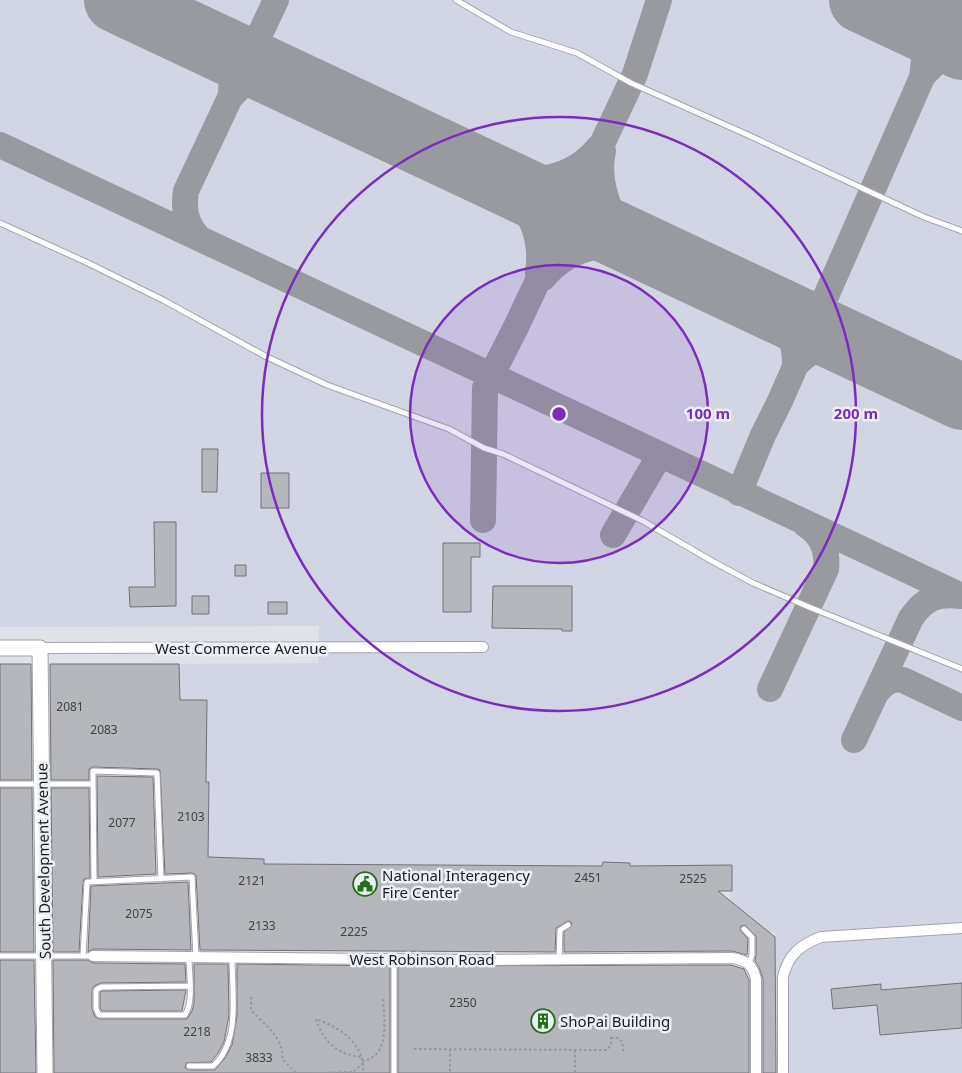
<svg xmlns="http://www.w3.org/2000/svg" width="962" height="1073" font-family="'Noto Sans',sans-serif">
<style>
.built{fill:#d2d5e4}
.lines{fill:none;stroke-linecap:round;stroke-linejoin:round}
.taxiway{stroke:#989aa0;stroke-width:26}
.runway{stroke:#989aa0;stroke-width:66}
.building{fill:#b5b7bd;stroke:#717278}
.lane-casing{stroke:#a3a4ab;stroke-width:7}
.street-casing{stroke:#a3a4ab;stroke-width:12}
.secondary-casing{stroke:#a3a4ab;stroke-width:17}
.path{stroke:#96979d;stroke-width:2;stroke-dasharray:2.5 2.5;stroke-linecap:butt}
.lane{stroke:#fff;stroke-width:5}
.street{stroke:#fff;stroke-width:10}
.secondary{stroke:#fff;stroke-width:15}
.ring{fill:none;stroke:#7b2cbf;stroke-width:2.5}
.labels{text-anchor:middle;dominant-baseline:central;stroke-width:5;stroke-linejoin:round;paint-order:stroke}
.number-label{font-size:12px;fill:#424346}
.street-label{font-size:15px;fill:#1c1c1f;stroke:#edeff6}
.poi-label{font-size:15px;fill:#1c1c1f;stroke:#edeff6;text-anchor:start}
.centre{fill:#7b2cbf;stroke:#edeff6;stroke-width:2.5}
.ring-label{font-size:15px;text-anchor:middle;font-weight:bold;fill:#7b2cbf;stroke:#edeff6;stroke-width:5;stroke-linejoin:round;paint-order:stroke}
</style>
<rect width="100%" height="100%" fill="#e0e2e9"/>
<path class="built" d="M0,0H962V1073H776L775,933L768,932L730,901V866L206,864L207,700H180L179,664L318,663L319,626L0,627Z"/>
<g class="lines">
<path class="taxiway" d="M953,0C934,23 931,26 901,18C928,40 926,44 922,77C934,64 943,52 962,53
M202,40C224,57 236,68 230,98
M231,97C250,74 266,76 293,83
M0,145L962,596
M603,151C597,177 606,210 624,231C629,236 636,241 641,247
M496,178C527,204 544,232 538,273
M496,178C534,183 572,180 598,148
M200,239C186,224 183,211 186,191L276,0
M543,278C570,246 602,242 641,247
M768,306C786,324 796,341 795,366
M795,366C819,341 829,344 861,350
M739,493L763,435L780,401L956,0
M483,520L485,388L517,325L635,74L659,0
M613,535L654,465L655,458L651,451
M770,689L826,569C828,550 822,535 806,525
M877,692C884,683 891,678 903,680L962,708
M854,740L911,618C925,598 937,593 961,596"/>
<path class="runway" d="M117,0L962,397
M862,0L962,47"/>
</g>
<path class="building" d="M202,449H218L217,492H202Z
M261,473H289V508H261Z
M154,522H176V606L130,607L129,587H155Z
M443,543H480V557H471V612H443Z
M235,565H246V576H235Z
M493,586H572V631H562V629L492,628Z
M192,596H209V614H192Z
M268,602H287V614H268Z
M0,664H31L32,780H0Z
M50,664H179L180,700H207L206,782H209L208,857L264,859V864L602,866L603,862L630,863V866L732,865V891H718L775,937L776,1073H763V979L759,967L755,961L756,955V936L745,925L741,926L740,930L748,939L747,955L732,951L564,952V932L572,925L571,922L568,921L556,928L555,952L200,950L196,875L192,873L165,874L160,770L157,769L93,767L89,769V780H51Z
M97,776L153,777L156,874L98,877Z
M0,788H32L34,952H0Z
M51,788H89L90,878L84,879L83,882L79,952H53Z
M188,882L191,950L93,949L88,952L91,886Z
M0,960H34L36,1073H0Z
M53,960H88L93,963L185,964L186,982L101,983L94,986L92,990V1009L95,1017L99,1019H187L192,1011L194,1003V964H228L229,1015L224,1042L218,1053L211,1062L186,1063L185,1068L189,1070H215L225,1058L232,1045L237,1016V964L390,966V1073H54Z
M731,965L744,969L749,980V1073H398V966Z
M962,983V1028L880,1035L877,1005L833,1009L831,989L881,984V990Z
M186,990L182,1011H102L100,1008V992L102,991Z"/>
<g class="lines">
<g class="lane-casing">
<path id="lane" d="M456,0L511,32L577,53L631,83L748,135L924,217L962,231
M0,223L88,263L165,301L265,356L327,385L449,429L484,448L503,454L643,521L712,561L753,583L809,607L962,669
M0,784H93
M94,882L93,771L157,773L161,879
M744,929L752,937V955L749,964
M0,956H93
M83,956L87,882L192,877L196,957
M189,957C189,973 194,1002 185,1015H99L96,1009V990L101,987L190,986
M394,959V1073
M559,959L560,930L568,925
M189,1066H213C241,1042 232,991 232,958"/>
</g>
<g class="street-casing">
<path id="street" d="M40,648L483,647
M93,956L467,960L732,958C746,960 753,965 756,979V1073
M783,1073V977C788,955 800,945 821,937L962,928"/>
</g>
<g class="secondary-casing">
<path id="secondary" d="M0,648H40L45,1073"/>
</g>
<path class="path" d="M251,997V1010C264,1024 285,1039 282,1059L296,1073
M611,1038H619L622,1042L624,1054
M414,1049L607,1050L611,1044V1036
M450,1049V1073
M575,1050V1073
M362,1061C391,1057 384,1018 383,998
M363,1063V1073
M314,1073L353,1072L363,1063C358,1039 338,1027 316,1019C323,1042 338,1055 362,1057"/>
<use href="#lane" class="lane"/>
<use href="#street" class="street"/>
<use href="#secondary" class="secondary"/>
</g>
<circle cx="559" cy="414" r="149" fill="#7b2cbf" fill-opacity=".12"/>
<g class="ring">
<circle cx="559" cy="414" r="149"/>
<circle cx="559" cy="414" r="297"/>
</g>
<defs>
<g id="civic-ring" transform="scale(1.25)"><circle r="9.5" fill="#edeff6" stroke="#227117" stroke-width="1.5"/><path d="M-.6-6.5H3V-4.5H.6V-3L4-1V1h2V6H-6V1h2V-1L-.6-3ZM-1.2 2.5V6h2.4V2.5Z" fill="#227117"/></g>
<g id="building-ring" transform="scale(1.25)"><circle r="9.5" fill="#edeff6" stroke="#227117" stroke-width="1.5"/><path d="M-4-6H4V6H1V3H-1V6H-4ZM-2.5-4.3h1.7v1.8h-1.7ZM.8-4.3h1.7v1.8H.8ZM-2.5-1h1.7V.8h-1.7ZM.8-1h1.7V.8H.8Z" fill="#227117"/></g>
</defs>
<g fill-rule="evenodd">
<use href="#civic-ring" x="365" y="884"/>
<use href="#building-ring" x="543" y="1021"/>
</g>
<g class="labels">
<g class="number-label">
<text x="70" y="706">2081</text>
<text x="104" y="729">2083</text>
<text x="191" y="816">2103</text>
<text x="122" y="822">2077</text>
<text x="588" y="877">2451</text>
<text x="693" y="878">2525</text>
<text x="252" y="880">2121</text>
<text x="139" y="913">2075</text>
<text x="262" y="925">2133</text>
<text x="354" y="931">2225</text>
<text x="463" y="1002">2350</text>
<text x="197" y="1031">2218</text>
<text x="259" y="1057">3833</text>
</g>
<g class="street-label">
<text x="241" y="648">West Commerce Avenue</text>
<text transform="translate(43 861) rotate(-91)">South Development Avenue</text>
<text x="422" y="959">West Robinson Road</text>
</g>
<g class="poi-label">
<text x="382" y="875">National Interagency<tspan x="382" dy="17">Fire Center</tspan></text>
<text x="560" y="1021">ShoPai Building</text>
</g>
</g>
<circle cx="559" cy="414" r="8" class="centre"/>
<g class="ring-label">
<text x="708" y="419">100 m</text>
<text x="856" y="419">200 m</text>
</g>
</svg>
